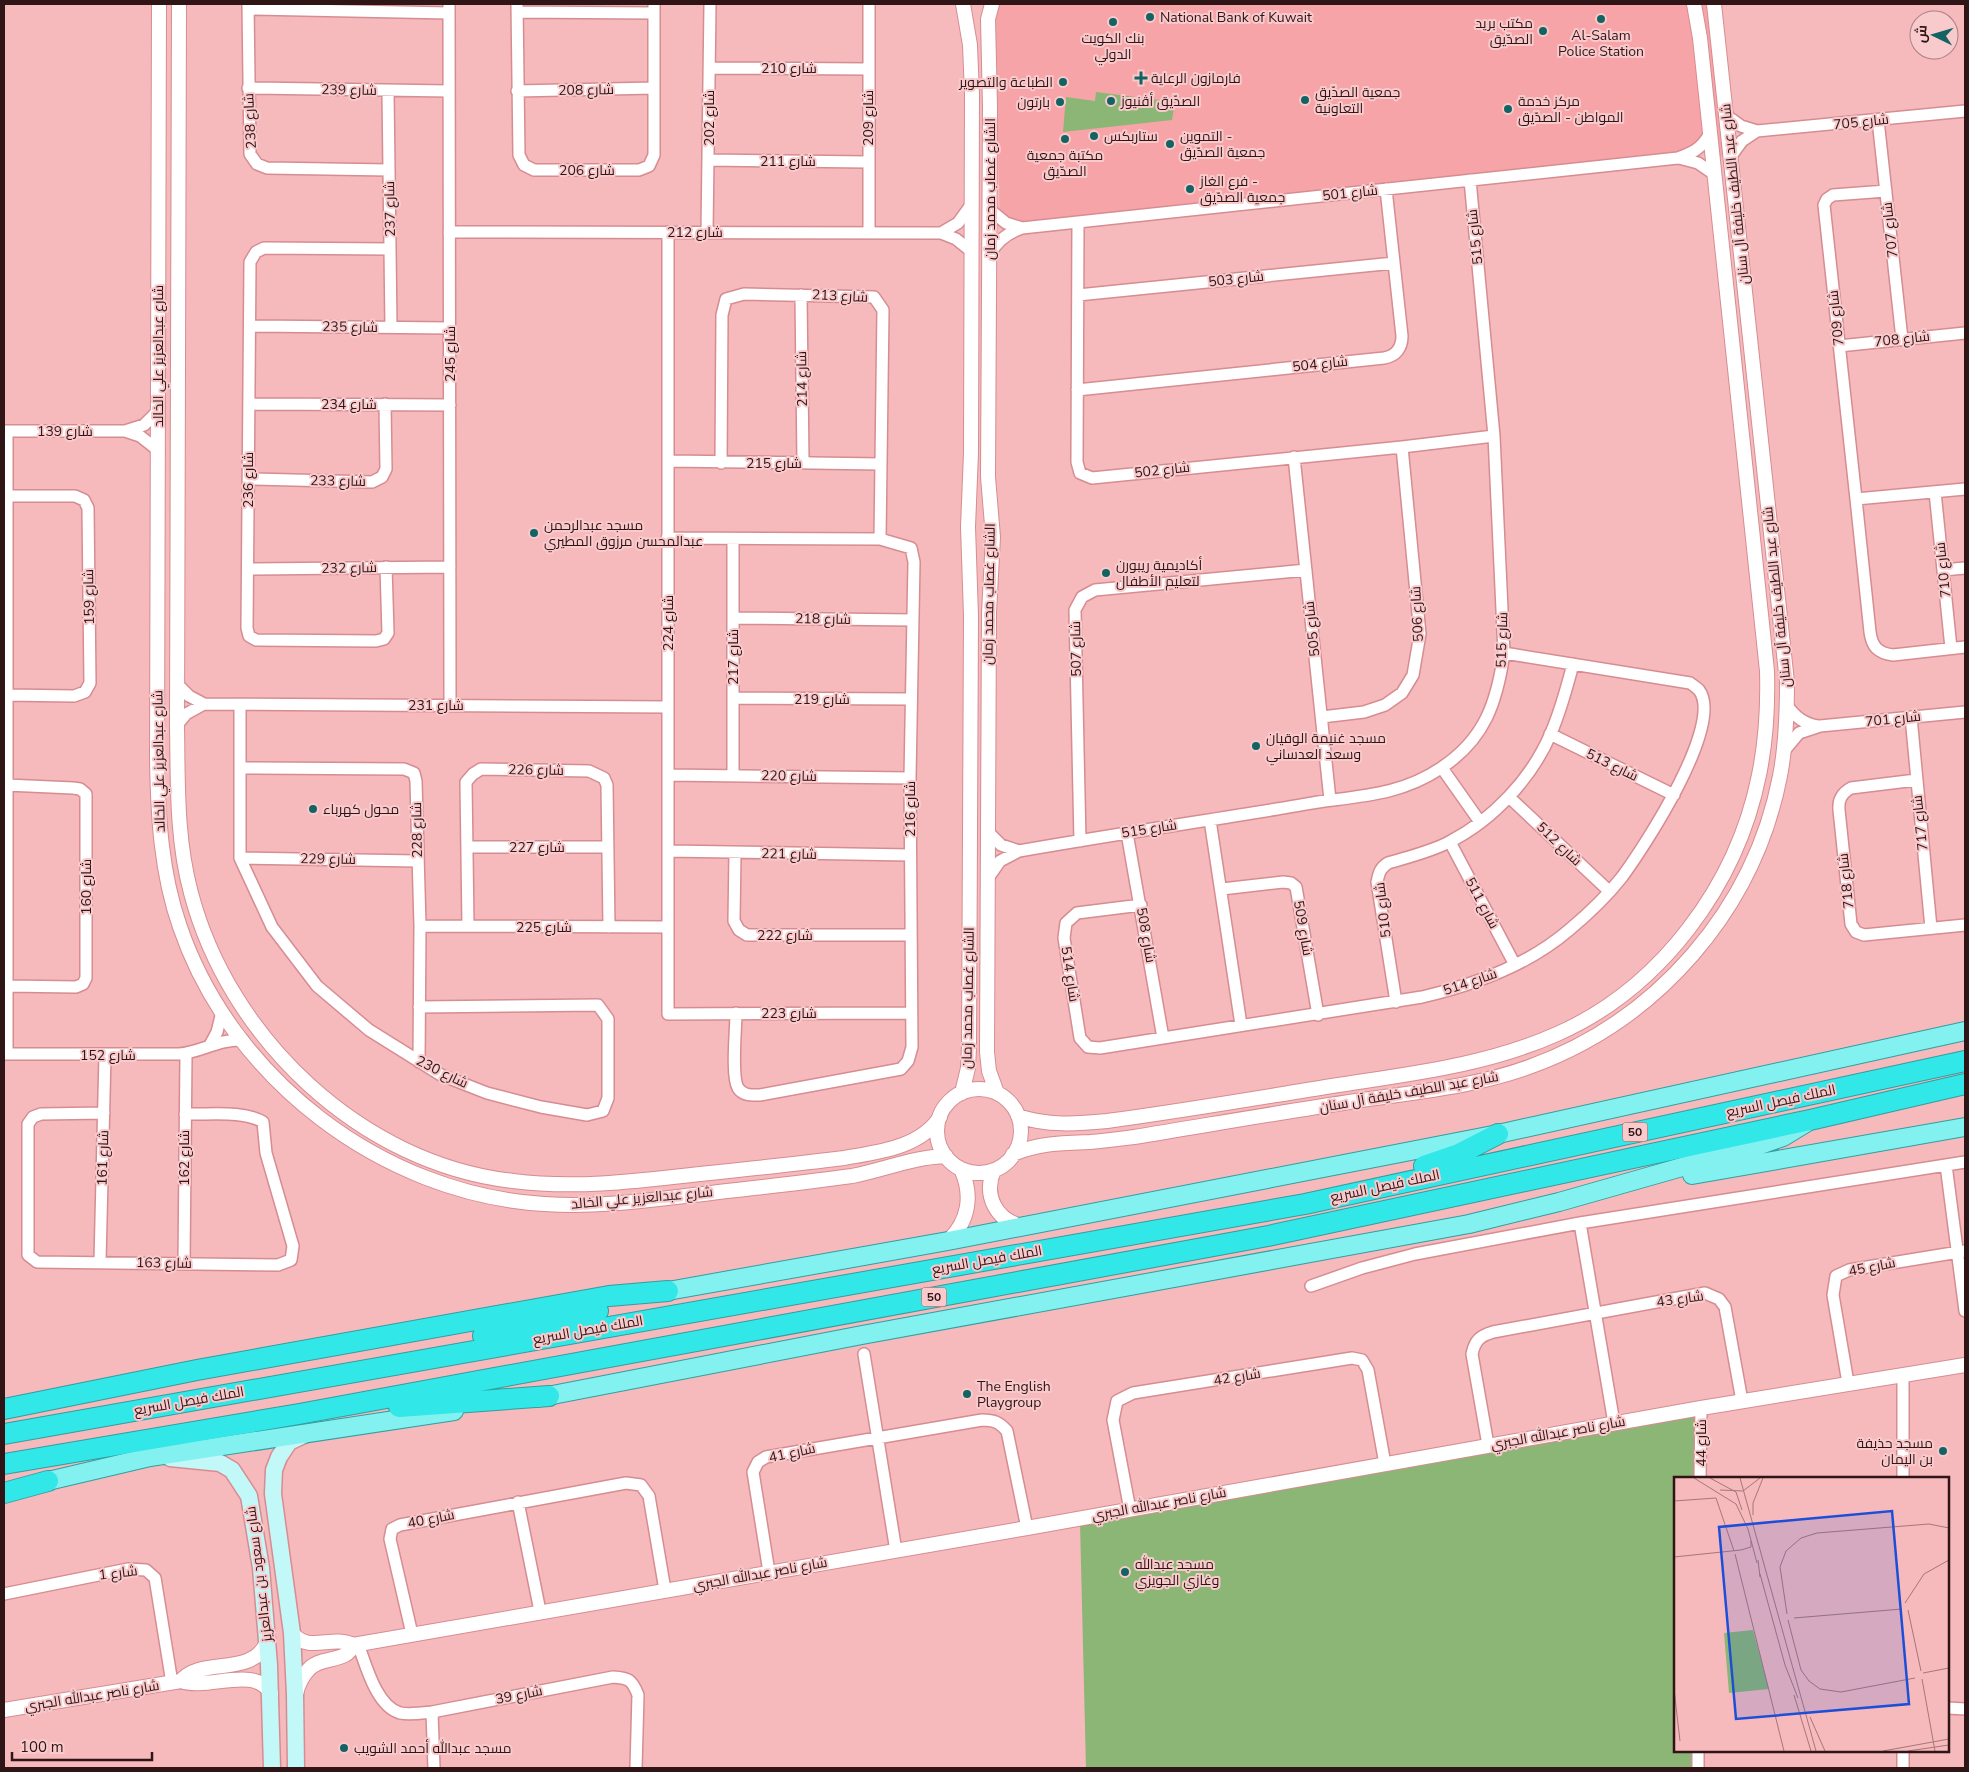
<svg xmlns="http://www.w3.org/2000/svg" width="1969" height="1772" font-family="'Nunito Sans',Cairo,sans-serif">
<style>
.built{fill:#f7a4a9}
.green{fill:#8bb675}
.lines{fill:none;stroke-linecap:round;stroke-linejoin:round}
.minor-casing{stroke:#d68d92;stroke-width:14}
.tertiary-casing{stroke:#d68d92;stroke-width:16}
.secondary-casing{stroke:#d68d92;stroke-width:19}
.primary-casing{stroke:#319e9f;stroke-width:20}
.motorway-casing{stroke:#319e9f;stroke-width:22}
.minor{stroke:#fff;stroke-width:11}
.tertiary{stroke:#fff;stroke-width:14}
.secondary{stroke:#c2f8f8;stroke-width:16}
.primary{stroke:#84f1f1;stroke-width:18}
.motorway{stroke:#32e7e8;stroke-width:20}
.poi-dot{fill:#136363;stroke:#f9cacc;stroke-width:2}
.labels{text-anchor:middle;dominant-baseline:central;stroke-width:4;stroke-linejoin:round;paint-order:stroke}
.shield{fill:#f9cacc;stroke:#6c4b4d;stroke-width:1}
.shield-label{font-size:12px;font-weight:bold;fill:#301517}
.poi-label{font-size:14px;fill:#301517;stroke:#f9cacc;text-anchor:start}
.street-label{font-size:14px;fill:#301517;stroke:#f9cacc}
.inset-road{fill:none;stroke:#a7777a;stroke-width:1}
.view{fill:#1d4ed8;fill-opacity:0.15;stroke:#1d4ed8;stroke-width:2.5}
.inset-edge{fill:none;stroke:#301517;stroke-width:2.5}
</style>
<rect width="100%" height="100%" fill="#f6b9bc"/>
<path class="built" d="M1000,4H1706L1716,76L1725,158L1699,149L1691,154L1023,225L1000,220L994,15Z"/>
<path class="green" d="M1096,92L1175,102L1172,120L1063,132L1066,97L1095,101Z
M1701,1408L1700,1478H1675V1751H1698V1768H1086L1080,1523Z"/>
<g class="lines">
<g class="minor-casing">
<path id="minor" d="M248,4L250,154L257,164L267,168L389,170
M449,4L450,705
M517,4L519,155L524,165L534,170H639L649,166L654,155V4
M869,4V232
M248,9L449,13
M517,12L654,13
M709,68L868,69
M248,88L449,91
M388,91L391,327
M517,91L654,88
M1727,116L1741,126L1757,131L1965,111
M1878,120L1902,339
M1731,156L1742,141L1757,131
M1679,158L1698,163L1714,174
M709,160L868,162
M989,209L1006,223L1022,228
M1078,222L1077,462L1080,473L1092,478L1402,447L1494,436
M449,232L941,233L956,239L971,251
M668,232V1014L911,1013
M707,232L710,4
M941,233L958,223L971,205
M989,256C996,242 1007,233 1022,228L1678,158C1692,153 1701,149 1709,135
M801,295L803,462
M1078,295L1394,263
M250,326L449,328
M1839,346L1965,333
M1077,390L1384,358C1396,356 1402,348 1402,336L1386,189
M249,404L450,405
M4,431H125L140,436L159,451
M125,431L144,425L158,411
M1294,457L1330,800
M668,461L880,464
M721,463L722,315L726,299L744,294L874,297L883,310L880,539
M249,479L372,482L382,477L386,469L385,404
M1965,489L1856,499L1870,632C1872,647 1878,653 1893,655L1965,647
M1935,492L1951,648
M1856,499L1824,205L1827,199L1833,195L1886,191
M667,538L880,539L911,548L914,562L910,778L912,1047L908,1061L901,1069L760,1095C752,1095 743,1096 738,1088C731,1076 736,1029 736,1013
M386,567L388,633L384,639L376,641L256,640L249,636L247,628L250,262L256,252L264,248L390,249
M248,569L450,567
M1943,570L1965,568
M733,618L912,620
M177,684L189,696L204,704
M7,695L74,696L85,692L90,683L88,508L84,500L75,496H7
M733,698L911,699
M240,704V858L272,927L317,986L369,1030L441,1075L487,1093L541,1107L587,1115L603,1111L608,1098V1019L598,1005L419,1007
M1787,705C1794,716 1804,724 1818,726
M1322,717L1364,712L1385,705L1402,693L1413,675L1420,634L1402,447
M1911,717L1931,928
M177,725L186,714L204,704L668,707
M1550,734L1674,795
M1784,751L1799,733L1820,726L1965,712
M241,768L404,769L414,773L416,781L420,926L419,1062
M1442,768L1480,822
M668,775L910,778
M733,775V539
M1916,780L1851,788C1842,793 1838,799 1839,810L1851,924L1856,932L1864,935L1965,925
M1509,797L1609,891
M1210,820L1241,1025
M988,832L1001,845L1019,851
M1127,833L1163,1038
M1080,841L1075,610L1082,597L1095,590L1306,570
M1450,842L1515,965
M467,847H608
M668,851L910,855
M735,853L734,921L739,930L747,935H910
M240,858L417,861
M988,878L1000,861L1019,851C1105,836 1191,823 1277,809C1296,806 1315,802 1333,800C1373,795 1407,791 1441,768C1485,739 1497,702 1504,653L1494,436L1470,180
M1222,889L1283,882L1291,883L1296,887L1318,1015
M1141,905L1077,913L1066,923L1064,938L1080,1038L1088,1047L1100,1048L1422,997C1474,985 1527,966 1569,930C1587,915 1607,896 1622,877C1644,847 1725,724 1699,690C1697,688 1693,685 1690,683L1504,653
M420,926L668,927
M468,926L466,782L473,774L481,769L589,771L604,778L607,785L609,927
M6,986L76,987L83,984L86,978V794L80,789L73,788L7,785
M1396,1002L1377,882C1379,873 1380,868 1388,863C1408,857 1430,852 1449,842C1493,820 1532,778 1551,733C1561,710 1567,687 1573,664
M210,1045L217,1032L222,1012
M4,1054H179C202,1052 218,1039 243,1040
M7,1054V431
M104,1113L41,1114L33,1117L28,1124V1255L37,1262L278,1265L291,1260L293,1246L266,1153L263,1122C243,1110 208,1115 185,1114
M1946,1165L1965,1311
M1580,1223L1614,1423
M100,1261L105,1055
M184,1263L186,1054
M1311,1286L1362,1268L1415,1254L1580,1223L1965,1162
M864,1354L896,1551
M1848,1383L1833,1295L1836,1276L1849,1270L1965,1251
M1488,1445L1472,1354C1475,1340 1480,1336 1493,1332L1705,1293L1719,1299L1725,1307L1742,1401
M1700,1478L1701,1408
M1903,1478V1376
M518,1502L540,1611
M1130,1510L1113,1420L1117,1401L1133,1393L1352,1358L1362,1360L1368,1370L1385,1464
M769,1572L753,1472L758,1462L766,1457L982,1420C994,1420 999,1422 1007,1431L1027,1528
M4,1594L128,1569L146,1570L155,1578L172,1683
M412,1634L390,1539L392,1529L400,1525L626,1483L641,1485L649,1496L665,1590
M358,1644C366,1665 376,1706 400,1713C410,1715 422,1713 432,1712L613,1677C628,1678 632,1679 638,1695L636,1768
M1948,1708L1965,1709
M432,1712L434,1768
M1698,1768V1751
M1903,1768V1751"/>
</g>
<g class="tertiary-casing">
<path id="tertiary" d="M159,4L157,760C158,816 161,873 180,927C232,1079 382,1194 544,1204C597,1208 650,1200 703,1194C752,1188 802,1183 852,1176C884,1170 913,1157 946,1156
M179,4L177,725C178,781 176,838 191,893C229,1038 361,1164 513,1181C576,1189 638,1181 700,1174C748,1169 796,1164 844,1158C877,1152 920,1148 940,1117
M992,4L988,19L990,107L988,477L993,537L989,613L987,1052L989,1071L997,1093
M937 1131a42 42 0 1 1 84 0a42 42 0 1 1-84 0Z
M962,1093L968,1068L969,1047L971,616L968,527L971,453L972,94L970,45L963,4
M1018,1116C1047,1126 1077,1124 1107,1121C1182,1111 1257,1098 1332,1086C1408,1074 1485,1066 1557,1034C1661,988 1737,885 1759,775C1766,741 1768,706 1767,671L1700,38L1694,4
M1013,1154C1039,1143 1063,1143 1090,1142C1105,1141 1119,1139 1134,1137C1208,1125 1282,1112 1356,1101C1414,1092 1474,1087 1529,1067C1657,1021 1754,910 1780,776C1786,745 1787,713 1787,682L1714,4
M994,1170C983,1195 996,1221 1023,1226
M948,1241C969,1221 973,1195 961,1169
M292,1633C309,1654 332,1634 353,1645L1027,1528L1701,1408L1965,1365
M181,1681C200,1656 252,1678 267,1642
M296,1694C298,1685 302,1676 309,1669C320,1656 348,1663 353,1645
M4,1710L181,1681C208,1691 255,1664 271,1694"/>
</g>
<g class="secondary-casing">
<path id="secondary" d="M170,1458L220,1463L232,1470L249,1496L261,1568L269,1665L272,1768
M296,1768L295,1694L292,1633L273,1494L274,1470L279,1457L289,1442L306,1434"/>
</g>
<g class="primary-casing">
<path id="primary" d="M1692,1175L1965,1127
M668,1291L948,1241L1498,1134L1965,1031
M537,1398L862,1335L1469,1224L1559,1202L1763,1144L1783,1137L1806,1123
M48,1481L150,1457L454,1411"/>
</g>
<g class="motorway-casing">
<path id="motorway" d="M1424,1166L1459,1154L1498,1134
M483,1336L598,1311
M399,1407L549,1396
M4,1409L197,1370L609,1296L668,1291
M4,1434L1305,1204L1965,1061
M4,1464L299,1414L1268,1236L1810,1120L1965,1084
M4,1493L48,1481"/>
</g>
<use href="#minor" class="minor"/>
<use href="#tertiary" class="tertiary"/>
<use href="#secondary" class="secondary"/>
<use href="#primary" class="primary"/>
<use href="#motorway" class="motorway"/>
</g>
<g class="poi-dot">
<circle cx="1150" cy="17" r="5"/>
<circle cx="1601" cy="19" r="5"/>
<circle cx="1113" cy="22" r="5"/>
<circle cx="1543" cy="31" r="5"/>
<path d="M1138.5 70.5h5v5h5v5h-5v5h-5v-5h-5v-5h5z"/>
<circle cx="1063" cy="82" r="5"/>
<circle cx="1305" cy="100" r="5"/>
<circle cx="1111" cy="101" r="5"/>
<circle cx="1060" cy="102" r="5"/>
<circle cx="1508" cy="109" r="5"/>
<circle cx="1094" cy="136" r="5"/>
<circle cx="1065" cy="139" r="5"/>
<circle cx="1170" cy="144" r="5"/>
<circle cx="1190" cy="189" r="5"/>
<circle cx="534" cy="533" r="5"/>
<circle cx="1106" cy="573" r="5"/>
<circle cx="1256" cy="746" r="5"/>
<circle cx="313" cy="809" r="5"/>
<circle cx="967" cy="1394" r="5"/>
<circle cx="1943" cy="1451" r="5"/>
<circle cx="1125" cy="1572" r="5"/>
<circle cx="344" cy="1748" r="5"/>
</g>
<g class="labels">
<g class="shield">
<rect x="1622.5" y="1122.5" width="25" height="19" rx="4"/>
<rect x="921.5" y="1287.5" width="25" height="19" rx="4"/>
</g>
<g class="shield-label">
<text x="1635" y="1132">50</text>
<text x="934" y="1297">50</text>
</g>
<g class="poi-label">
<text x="1160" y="17">National Bank of Kuwait</text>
<text x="1533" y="23" text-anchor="end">مكتب بريد<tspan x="1533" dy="16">الصدّيق</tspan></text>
<text x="1601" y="35" text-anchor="middle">Al-Salam<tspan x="1601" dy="16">Police Station</tspan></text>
<text x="1113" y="38" text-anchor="middle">بنك الكويت<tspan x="1113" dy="16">الدولي</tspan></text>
<text x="1151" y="78">فارمازون الرعاية</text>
<text x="1053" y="82" text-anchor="end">الطباعة والتصوير</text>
<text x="1315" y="92">جمعية الصدّيق<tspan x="1315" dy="16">التعاونية</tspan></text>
<text x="1121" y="101">الصدّيق أڤنيوز</text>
<text x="1518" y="101">مركز خدمة<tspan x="1518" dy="16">المواطن - الصدّيق</tspan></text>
<text x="1050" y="102" text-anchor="end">بارتون</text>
<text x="1104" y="136">ستاربكس</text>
<text x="1180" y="136">التموين -<tspan x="1180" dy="16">جمعية الصدّيق</tspan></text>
<text x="1065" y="155" text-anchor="middle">مكتبة جمعية<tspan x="1065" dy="16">الصدّيق</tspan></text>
<text x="1200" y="181">فرع الغاز -<tspan x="1200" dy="16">جمعية الصدّيق</tspan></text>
<text x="544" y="525">مسجد عبدالرحمن<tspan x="544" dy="16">عبدالمحسن مرزوق المطيري</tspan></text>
<text x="1116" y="565">أكاديمية ريبورن<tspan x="1116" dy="16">لتعليم الأطفال</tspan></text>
<text x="1266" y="738">مسجد غنيمة الوقيان<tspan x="1266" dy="16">وسعد العدساني</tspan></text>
<text x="323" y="809">محول كهرباء</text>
<text x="977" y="1386">The English<tspan x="977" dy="16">Playgroup</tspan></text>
<text x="1933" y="1443" text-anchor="end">مسجد حذيفة<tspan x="1933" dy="16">بن اليمان</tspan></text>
<text x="1135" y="1564">مسجد عبدالله<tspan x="1135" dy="16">وغازي الجويزي</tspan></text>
<text x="354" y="1748">مسجد عبدالله أحمد الشويب</text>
</g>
<g class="street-label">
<text x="789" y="68">شارع 210</text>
<text transform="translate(349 90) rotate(1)">شارع 239</text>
<text transform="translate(586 90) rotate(-1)">شارع 208</text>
<text transform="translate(709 118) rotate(-90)">شارع 202</text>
<text transform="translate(868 118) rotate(-90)">شارع 209</text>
<text transform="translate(250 121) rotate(-93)">شارع 238</text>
<text transform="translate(1861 122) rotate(-6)">شارع 705</text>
<text x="788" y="161">شارع 211</text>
<text x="587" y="170">شارع 206</text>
<text transform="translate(990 189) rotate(-90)">الشارع غصاب محمد زمان</text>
<text transform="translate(1350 193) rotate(-6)">شارع 501</text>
<text transform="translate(1735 194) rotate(-96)">شارع عبد اللطيف خليفة آل سنان</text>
<text transform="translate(390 209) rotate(-91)">شارع 237</text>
<text transform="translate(1890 230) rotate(-96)">شارع 707</text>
<text x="695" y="232">شارع 212</text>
<text transform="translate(1475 237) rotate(-96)">شارع 515</text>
<text transform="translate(1236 279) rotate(-6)">شارع 503</text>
<text transform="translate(840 296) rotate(3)">شارع 213</text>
<text transform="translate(1836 318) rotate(-96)">شارع 709</text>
<text transform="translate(350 327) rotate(1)">شارع 235</text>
<text transform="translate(1902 339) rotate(-6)">شارع 708</text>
<text transform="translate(450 354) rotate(-90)">شارع 245</text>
<text transform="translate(158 356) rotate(-90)">شارع عبدالعزيز علي الخالد</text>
<text transform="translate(1320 364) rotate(-6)">شارع 504</text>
<text transform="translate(802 379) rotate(-91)">شارع 214</text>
<text x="349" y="404">شارع 234</text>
<text x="65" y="431">شارع 139</text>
<text x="774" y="463">شارع 215</text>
<text transform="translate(1162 470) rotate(-6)">شارع 502</text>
<text transform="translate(248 480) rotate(-90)">شارع 236</text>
<text transform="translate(338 481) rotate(1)">شارع 233</text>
<text transform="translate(349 568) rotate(-1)">شارع 232</text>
<text transform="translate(1943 570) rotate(-96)">شارع 710</text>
<text transform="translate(989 594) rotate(-89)">الشارع غصاب محمد زمان</text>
<text transform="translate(89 597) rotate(-91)">شارع 159</text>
<text transform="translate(1777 597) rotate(-96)">شارع عبد اللطيف خليفة آل سنان</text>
<text transform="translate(1417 614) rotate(-93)">شارع 506</text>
<text transform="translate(823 619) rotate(1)">شارع 218</text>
<text transform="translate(668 623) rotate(-90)">شارع 224</text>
<text transform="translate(1312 629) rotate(-96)">شارع 505</text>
<text transform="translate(1502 640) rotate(-88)">شارع 515</text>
<text transform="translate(1076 649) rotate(-91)">شارع 507</text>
<text transform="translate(733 657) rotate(-90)">شارع 217</text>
<text x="822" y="699">شارع 219</text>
<text x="436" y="705">شارع 231</text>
<text transform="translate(1893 719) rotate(-6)">شارع 701</text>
<text transform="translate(159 761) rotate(-91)">شارع عبدالعزيز علي الخالد</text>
<text transform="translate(1612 765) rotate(26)">شارع 513</text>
<text transform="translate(536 770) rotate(1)">شارع 226</text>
<text transform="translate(789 776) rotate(1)">شارع 220</text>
<text transform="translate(910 809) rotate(-90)">شارع 216</text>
<text transform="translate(1920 823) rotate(-96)">شارع 717</text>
<text transform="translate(1149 829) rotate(-9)">شارع 515</text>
<text transform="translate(417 830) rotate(-91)">شارع 228</text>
<text transform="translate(1559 844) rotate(44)">شارع 512</text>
<text x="537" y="847">شارع 227</text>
<text transform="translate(789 854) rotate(1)">شارع 221</text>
<text transform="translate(328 859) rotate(1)">شارع 229</text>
<text transform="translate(1846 881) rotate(-96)">شارع 718</text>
<text transform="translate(86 887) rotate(-90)">شارع 160</text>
<text transform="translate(1482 903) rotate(62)">شارع 511</text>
<text transform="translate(1383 910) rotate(-97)">شارع 510</text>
<text x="544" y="927">شارع 225</text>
<text transform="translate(1303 928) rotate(80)">شارع 509</text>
<text x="785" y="935">شارع 222</text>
<text transform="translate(1146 935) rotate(80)">شارع 508</text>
<text transform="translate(1070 974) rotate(81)">شارع 514</text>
<text transform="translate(1470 982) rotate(-19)">شارع 514</text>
<text transform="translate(968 998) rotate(-89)">الشارع غصاب محمد زمان</text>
<text x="789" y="1013">شارع 223</text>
<text x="108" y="1055">شارع 152</text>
<text transform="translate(442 1072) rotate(26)">شارع 230</text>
<text transform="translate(1409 1092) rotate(-10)">شارع عبد اللطيف خليفة آل سنان</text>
<text transform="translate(1781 1101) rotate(-12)">الملك فيصل السريع</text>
<text transform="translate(103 1158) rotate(-88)">شارع 161</text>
<text transform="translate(184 1158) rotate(-90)">شارع 162</text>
<text transform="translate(1385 1186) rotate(-12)">الملك فيصل السريع</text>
<text transform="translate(642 1198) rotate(-5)">شارع عبدالعزيز علي الخالد</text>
<text transform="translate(987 1260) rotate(-10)">الملك فيصل السريع</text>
<text transform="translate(164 1263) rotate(1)">شارع 163</text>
<text transform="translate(1872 1267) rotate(-11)">شارع 45</text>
<text transform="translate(1680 1299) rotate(-8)">شارع 43</text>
<text transform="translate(588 1330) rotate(-10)">الملك فيصل السريع</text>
<text transform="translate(1237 1377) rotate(-9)">شارع 42</text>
<text transform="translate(189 1401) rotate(-10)">الملك فيصل السريع</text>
<text transform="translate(1558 1433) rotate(-10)">شارع ناصر عبدالله الجبري</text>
<text transform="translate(1701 1443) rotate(-90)">شارع 44</text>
<text transform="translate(792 1453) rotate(-12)">شارع 41</text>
<text transform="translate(1159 1504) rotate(-10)">شارع ناصر عبدالله الجبري</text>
<text transform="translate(431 1519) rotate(-11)">شارع 40</text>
<text transform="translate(118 1573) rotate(-7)">شارع 1</text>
<text transform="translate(259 1574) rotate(-97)">شارع سعود بن عبدالعزيز</text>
<text transform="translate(760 1574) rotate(-10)">شارع ناصر عبدالله الجبري</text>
<text transform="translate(519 1695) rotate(-11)">شارع 39</text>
<text transform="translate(92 1696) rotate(-9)">شارع ناصر عبدالله الجبري</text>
</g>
</g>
<g transform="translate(1674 1477)">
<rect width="275" height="275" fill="#f6b9bc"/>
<path d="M79,153L95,212L55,216L50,156Z" fill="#8bb675"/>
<path class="inset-road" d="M20,1L62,27L74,52M36,1L62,15L68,33M66,1L142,274M46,13L69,14L86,1M0,24L42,21L60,74M79,38V26L89,1M74,52L83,86M61,77L110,274M0,80L67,73L77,70V64M84,83L86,100M86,97L111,188L124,221M231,126L250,97L275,83M234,133L247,194M113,137L106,90L112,74L127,61L143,56L255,47L275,51M120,141L228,132M114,143L127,193L135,204L146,212L167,215L241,201M249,196L275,191M248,202L261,274M0,212L6,264M120,218L137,274M136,240L151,274M209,274L275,262M234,274L275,268"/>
<path class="view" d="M218,34L235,227L62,242L45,50Z"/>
<rect width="275" height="275" class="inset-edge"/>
</g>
<rect width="1969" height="1772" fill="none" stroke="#301517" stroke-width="10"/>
<g transform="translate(1934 35) rotate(275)"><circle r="24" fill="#f9cacc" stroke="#a98284"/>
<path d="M0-4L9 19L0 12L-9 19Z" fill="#136363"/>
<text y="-8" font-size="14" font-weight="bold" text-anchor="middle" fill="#301517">ش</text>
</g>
<path d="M12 1752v8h140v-8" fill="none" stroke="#301517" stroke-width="2.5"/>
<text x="20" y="1752" font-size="15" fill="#301517" stroke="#f9cacc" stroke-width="4" paint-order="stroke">100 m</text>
</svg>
